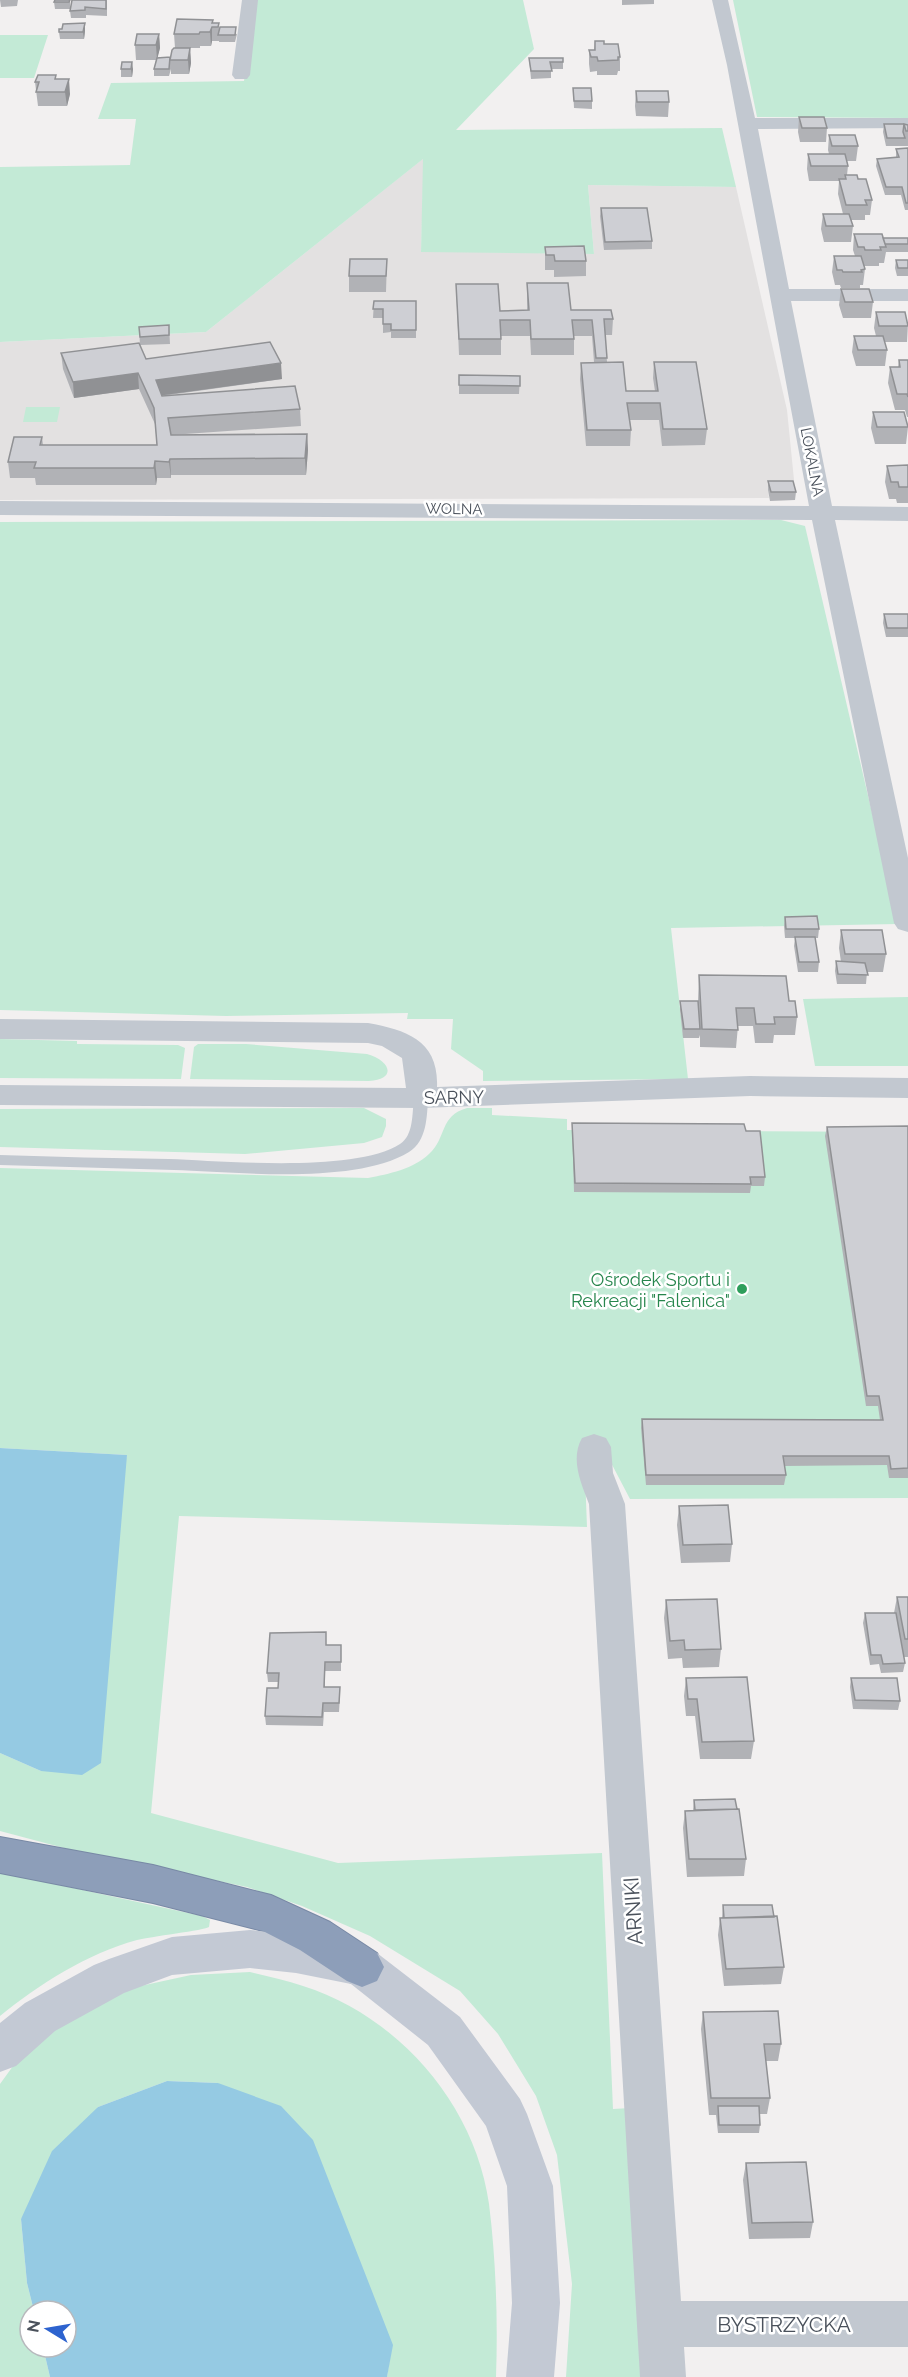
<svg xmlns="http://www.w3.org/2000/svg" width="908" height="2377" font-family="Raleway,sans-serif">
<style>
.education{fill:#e3e1e1}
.green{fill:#c3ead6}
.water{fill:#95cae3}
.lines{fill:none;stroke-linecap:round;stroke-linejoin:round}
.highway-casing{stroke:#7889a5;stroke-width:2}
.lane{fill:#c2c8d0;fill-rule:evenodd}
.street{fill:#c2c8d0;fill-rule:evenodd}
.secondary{fill:#c3c9d4;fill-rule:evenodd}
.highway{fill:#8d9eb9;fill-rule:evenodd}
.wall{fill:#b1b2b6}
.shaded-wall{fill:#909194}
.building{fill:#cecfd4;stroke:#909194;stroke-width:1.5}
.leisure-dot{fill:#2e9e5b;stroke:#fff;stroke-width:2}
.labels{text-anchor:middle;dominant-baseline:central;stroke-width:5;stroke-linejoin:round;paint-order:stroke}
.far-street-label{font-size:15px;fill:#4a515b;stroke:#fff}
.street-label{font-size:18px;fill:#4a515b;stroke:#fff}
.leisure-label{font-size:18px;fill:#27864d;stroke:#fff;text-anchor:end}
.near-street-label{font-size:21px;fill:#4a515b;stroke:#fff}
</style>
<rect width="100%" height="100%" fill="#f2f0f0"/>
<path class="education" d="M424,158L421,251L594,254L588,185L736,187L787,410L795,490H768L769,498L0,500V342L206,332Z"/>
<path class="green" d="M255,0H523L534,49L456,130L722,128L736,187L588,185L594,254L421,252L423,159L206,332L0,342V167L130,165L136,119H98L111,83L244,81Z
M733,0H908V118L757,117Z
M0,35H48L34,78H0Z
M26,407H60L57,422H23Z
M781,520L805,526L898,924L671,928L688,1079L483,1081V1071L451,1049L453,1019H407L408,1013L226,1016L0,1010V522Z
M908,997V1066H815L803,999Z
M0,1039L77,1041V1044L178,1045L185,1048L181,1079L0,1078Z
M198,1044H246L367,1054C391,1061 397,1079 369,1081L190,1079L194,1047Z
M364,1108L386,1119V1126L382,1137L364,1143L245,1154L0,1147V1109Z
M467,1108H492V1115L567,1119V1130L908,1132V1498L630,1499L608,1457L584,1448L587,1527L179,1516L151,1813L338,1863L602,1853L613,2109L630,2108L644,2377H566L572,2284L557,2155L536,2096L498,2034L460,1991L370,1936L302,1906L247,1887L79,1852L0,1831V1753L41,1771L127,1455L0,1448V1168L368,1178C389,1174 413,1169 429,1154C447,1138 439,1116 467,1108Z
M0,1872L202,1916L210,1920L209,1927C206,1930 148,1937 137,1940C86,1954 40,1984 0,2016Z
M250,1972C268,1977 286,1980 303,1986C398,2016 475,2104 489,2204C496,2260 498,2321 496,2377H387L392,2344L218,2083L167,2081L98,2107L21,2219L27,2283L34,2311H30V2347H43L50,2377H0V2084L21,2055L70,2015L122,1990L191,1975Z"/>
<path class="water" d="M0,1448L127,1455L101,1763L82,1775L41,1771L0,1753Z
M167,2081L218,2083L281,2106L313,2140L393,2345L387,2377H50L43,2347H66V2311H34L27,2283L21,2219L52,2151L98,2107Z"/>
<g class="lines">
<g class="highway-casing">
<path id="highway" d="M0,1837L153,1865L271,1895L330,1922L377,1953L384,1967L377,1981L362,1987L347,1981L300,1950L263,1931L153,1903L0,1873Z"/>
</g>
<path class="lane" d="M421,1093L428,1098C427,1116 427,1141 409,1152C355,1185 237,1172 174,1170C116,1168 58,1167 0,1165V1155C56,1157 113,1158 169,1159C224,1161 355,1173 400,1144C414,1135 412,1113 414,1098Z"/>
<path class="street" d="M242,0H258L250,75L247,79H235L232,75Z
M712,0H728L755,118H908V128L758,129L789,289H908V301H791L832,506L908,507V521L835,520L908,858V932L898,929L894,923L812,520L0,515V501L809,506L727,65Z
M0,1019L368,1023C407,1030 439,1041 437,1087L750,1076L908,1078V1098L750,1096L421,1108L0,1105V1085L406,1088L402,1058L382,1046L368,1043L0,1039Z
M594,1434L606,1438L611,1447L613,1473L625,1504L681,2301H908V2347H684L686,2377H640L589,1504C581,1483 570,1459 582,1438Z"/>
<path class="secondary" d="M250,1930C292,1934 337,1938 377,1953L460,2017L520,2099L527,2114L553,2186L560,2303L554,2377H506L512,2303L507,2186L486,2126L428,2045L351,1984L296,1973L250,1968L172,1975L124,1993L55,2031L16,2066L0,2072V2023L25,2003L94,1965L109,1959L172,1937Z"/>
<use href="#highway" class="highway"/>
</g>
<path class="wall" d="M0,0H18L17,6L1,7Z
M70,0V9H55L54,2Z
M107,0V16L86,15V18H71L70,11Z
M622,0H654V4L622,5Z
M213,20V23H219V30L237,34L235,42H219V41H212L211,46H200V48H190L191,63L189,74H171V69L169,76H154V69L156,60H136L135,45L159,34L160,48L157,58L170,57L175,48L174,34Z
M85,31L84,39H60L59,32Z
M595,41L604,44L620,57V71H618L617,75H597V71L590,72L589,64V50H594Z
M529,58H563V69H551V78L531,79Z
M121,69H133L132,77H121Z
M57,79L70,94L67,106H38L35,82Z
M573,88L592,101V109L574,108Z
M636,91L669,102L668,117L636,116L635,106Z
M799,117L827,128L826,142H800L798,132Z
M884,124L908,125V146H886L883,132Z
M829,135L858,146L856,161H847L848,166L847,175L858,179L872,200L870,215H865V220H851L853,226L851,242H824L821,229L823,214H843L838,194L839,181H809L807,169L808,154H829L828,150Z
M908,148V210H905L901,195H885L876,166L877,159L896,157V149Z
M601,208L652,241V249L604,250L600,216Z
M854,234L883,238H908V252H886L884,263H879V266H864L865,269L863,285H860V288H841L840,285H835L832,272L834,256H855L853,250Z
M545,247L586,261V276L554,277V270H545Z
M387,259L386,292H349V276Z
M896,260H908V276H897L895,268Z
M527,283L571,310L613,319L612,335H605L607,362L626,391H655L653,378L654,362L707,429L705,445L662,446L659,420H630L631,430L630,446H586L580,379L581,363L594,362L592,336H574V355H531L530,336H501V355H459L456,284L500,311L527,310Z
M841,289L873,302L871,318H843L839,305Z
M374,301H416V338H391V332L383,333V318H373Z
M876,312L908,323L907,342H884L887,350L885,366H856L852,352L854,336H876L874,328Z
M169,325L170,344L140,345L139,327Z
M61,353L146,359L282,379L162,396L300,409L301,426L171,435L307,434L308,450L306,475H171V478H157L156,485H36L35,478H10L8,462L42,437L43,445H157L155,424L139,389L74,398L63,369Z
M899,360H908V417H907L905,410H895L888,383L890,367H898Z
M459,375L520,376L519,394H459Z
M873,412L908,427L906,444H875L871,428Z
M908,465V503H897L896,499H889L885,482L887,466Z
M768,481L796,492L795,500L770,501L768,490Z
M884,614H908V637H886L883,623Z
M785,917L819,929L818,938H815L819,962L818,972H798L794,946L795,938H785L784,926Z
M841,930L886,954L883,972H867L866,984H837L835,971L836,961L841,962L839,948Z
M699,975L789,1001L797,1017L795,1035H774L773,1043H755L753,1026H738L736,1048L700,1047V1035L699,1038H683L680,1010V1001H698Z
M572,1123L746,1131L765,1177L764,1186H751L750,1193L574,1192Z
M908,1126V1478H889L887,1465L784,1466L786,1475L784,1485H646L641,1428L642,1419L880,1420L878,1406H866L825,1136L827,1127Z
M679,1506L732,1544L730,1562L681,1563L677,1525Z
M897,1597H908V1657H904L905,1663L903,1672L881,1673L879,1664L870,1665L863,1623L865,1613H894Z
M666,1600L721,1649L719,1667L683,1668L682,1658L668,1659L664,1618Z
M327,1645H341V1671H325V1687L340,1696L339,1712H324L323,1726L266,1725L265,1716L278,1688L279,1682H268L267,1673Z
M686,1678L754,1741L751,1759H700L695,1716H686L684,1696Z
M851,1678L900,1701L898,1710L853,1709L850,1687Z
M694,1800L737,1809L746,1859L744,1876L687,1877L683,1828L685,1811L693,1810Z
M723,1905L784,1967L781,1984L724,1986L718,1935L720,1918H722Z
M703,2012L781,2044L778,2061H766L770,2098L767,2114H759L760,2125L759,2133H718L716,2115H709L701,2029Z
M746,2163L813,2222L810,2238L749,2239L743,2180Z"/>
<path class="shaded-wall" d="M85,23V31L84,39L83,32Z
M212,27V41L211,46L210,32Z
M159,34L160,48L157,60L156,45Z
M190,48L191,63L189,74L188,60Z
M132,62L133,69L132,77L131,69Z
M69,79L70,94L67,106L65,92Z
M281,363L282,379L157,396L156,380Z
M138,373L139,389L74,398L73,382Z
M307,434L308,450L306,475L305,458Z
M170,459L171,475V478L169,462Z
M155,461L157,478L156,485L154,468Z"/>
<path class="building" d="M55,0H70L69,2H54Z
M72,0H106V9L85,7V10L70,11Z
M177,19L213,20L212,23H219L218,27H212L210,32H200L199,34H174Z
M85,23L83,32H59V29H62L63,24Z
M220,27H236L235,35H218Z
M137,34H159L156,45H135Z
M595,41H604V44H618L620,57H618V60L598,61L597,57H591L589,50H595Z
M174,48H190L188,60H170L172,50Z
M170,57L169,69H154L157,58Z
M529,58H563V62H550L552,71H531Z
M122,62H132L131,69H121Z
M38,75H56L55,79H69L65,92H36L39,82H35Z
M573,88H591L592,101H574Z
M636,91H668L669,102H637Z
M799,117H824L827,128H802Z
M884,124H904L903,132L905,138H887Z
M904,124L908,125V131H906Z
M829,135H855L858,146H832Z
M908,148V203H906L902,187H886L877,159L899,157L896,149Z
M808,154H845L848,166H811Z
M845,175H857L858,179H866L872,200H865L867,205H846L839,179H846Z
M601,208H647L652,241L605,242Z
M823,214H849L853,226H826Z
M854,234H882L886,247H880L881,250H865L864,247H858Z
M883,238H908V244H885Z
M584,246L586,261H555L554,255H546L545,247Z
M834,256H861L865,269L861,270L862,272H843L842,270H837Z
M350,259H387L386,276H349Z
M896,260H908V268H898Z
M527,283H568L571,310H611L613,319H604L607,358H596L592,320H572L574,339H531L530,320H500L501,339H459L456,284H498L500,311L529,310Z
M841,289H869L873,302H845Z
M374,301H416V330H391V324H383V309H373Z
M876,312H905L908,326H879Z
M169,325V335L140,337L139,327Z
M854,336H883L887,350H858Z
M270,342L281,363L156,380L162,396L295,386L300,409L168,418L171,435L307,434L305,458L170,459L169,462L155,461L154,468H34L36,462H8L14,437H42L40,445H157L154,408L138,373L73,382L61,353L139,343L146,359Z
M899,360H908V397L907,394H897L890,367H900Z
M623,362L626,391H658L654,362H696L707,429H663L660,403H627L631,430H587L581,363Z
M459,375L520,376V386L459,385Z
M873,412H904L908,427H877Z
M908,465V487H899L898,482H891L887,466Z
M768,481H793L796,492H771Z
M884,614H908V628H887Z
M817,916L819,929H786L785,917Z
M841,930H882L886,954H845Z
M795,937H815L819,962H799Z
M836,961L865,963L868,975L838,974Z
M699,975L786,976L789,1001H795L797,1017H774L775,1024H756L754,1008H736L738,1030L702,1029Z
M680,1001H698L700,1029H684Z
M572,1123L744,1124L746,1131H760L765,1177H750L751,1184L575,1183Z
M908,1126V1468L891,1469L889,1456H783L786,1475H646L642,1419L883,1420L879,1396H867L827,1127Z
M728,1505L732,1544L683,1545L679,1506Z
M897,1597H908V1639H905Z
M717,1599L721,1649L685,1650L684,1640L670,1641L666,1600Z
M865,1613H896L905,1663L883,1664L881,1655H871Z
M326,1632V1645H341V1662H325L324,1687H340L339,1703H323L322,1717L265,1716L267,1688H278L279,1673H267L270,1633Z
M747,1677L754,1741L702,1742L697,1699H688L686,1678Z
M851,1678H897L900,1701L855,1700Z
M735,1799L737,1809L695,1810L694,1800Z
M739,1809L746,1859H689L685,1811Z
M723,1905H772L774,1917L724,1918Z
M777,1916L784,1967L726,1969L720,1918Z
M778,2011L781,2044H764L770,2098H711L703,2012Z
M718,2106H759L760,2125H719Z
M806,2162L813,2222L752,2223L746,2163Z"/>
<circle class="leisure-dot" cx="742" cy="1289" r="6"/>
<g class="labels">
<g class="far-street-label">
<text transform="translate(812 462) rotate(79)">LOKALNA</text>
<text transform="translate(454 509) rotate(1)">WOLNA</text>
</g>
<g class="street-label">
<text transform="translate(454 1097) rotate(-1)">SARNY</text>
</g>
<g class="leisure-label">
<text x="730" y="1279">Ośrodek Sportu i<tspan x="730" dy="21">Rekreacji "Falenica"</tspan></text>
</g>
<g class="near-street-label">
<text transform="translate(633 1911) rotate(-94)">ARNIKI</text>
<text x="784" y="2324">BYSTRZYCKA</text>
</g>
</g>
<g transform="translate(48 2329) rotate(281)"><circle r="28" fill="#ffffff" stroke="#b7b9bd" stroke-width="1.5"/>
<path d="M0-4.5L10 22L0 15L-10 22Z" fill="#2d63cf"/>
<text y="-9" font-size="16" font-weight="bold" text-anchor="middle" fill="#4a515b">N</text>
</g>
</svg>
